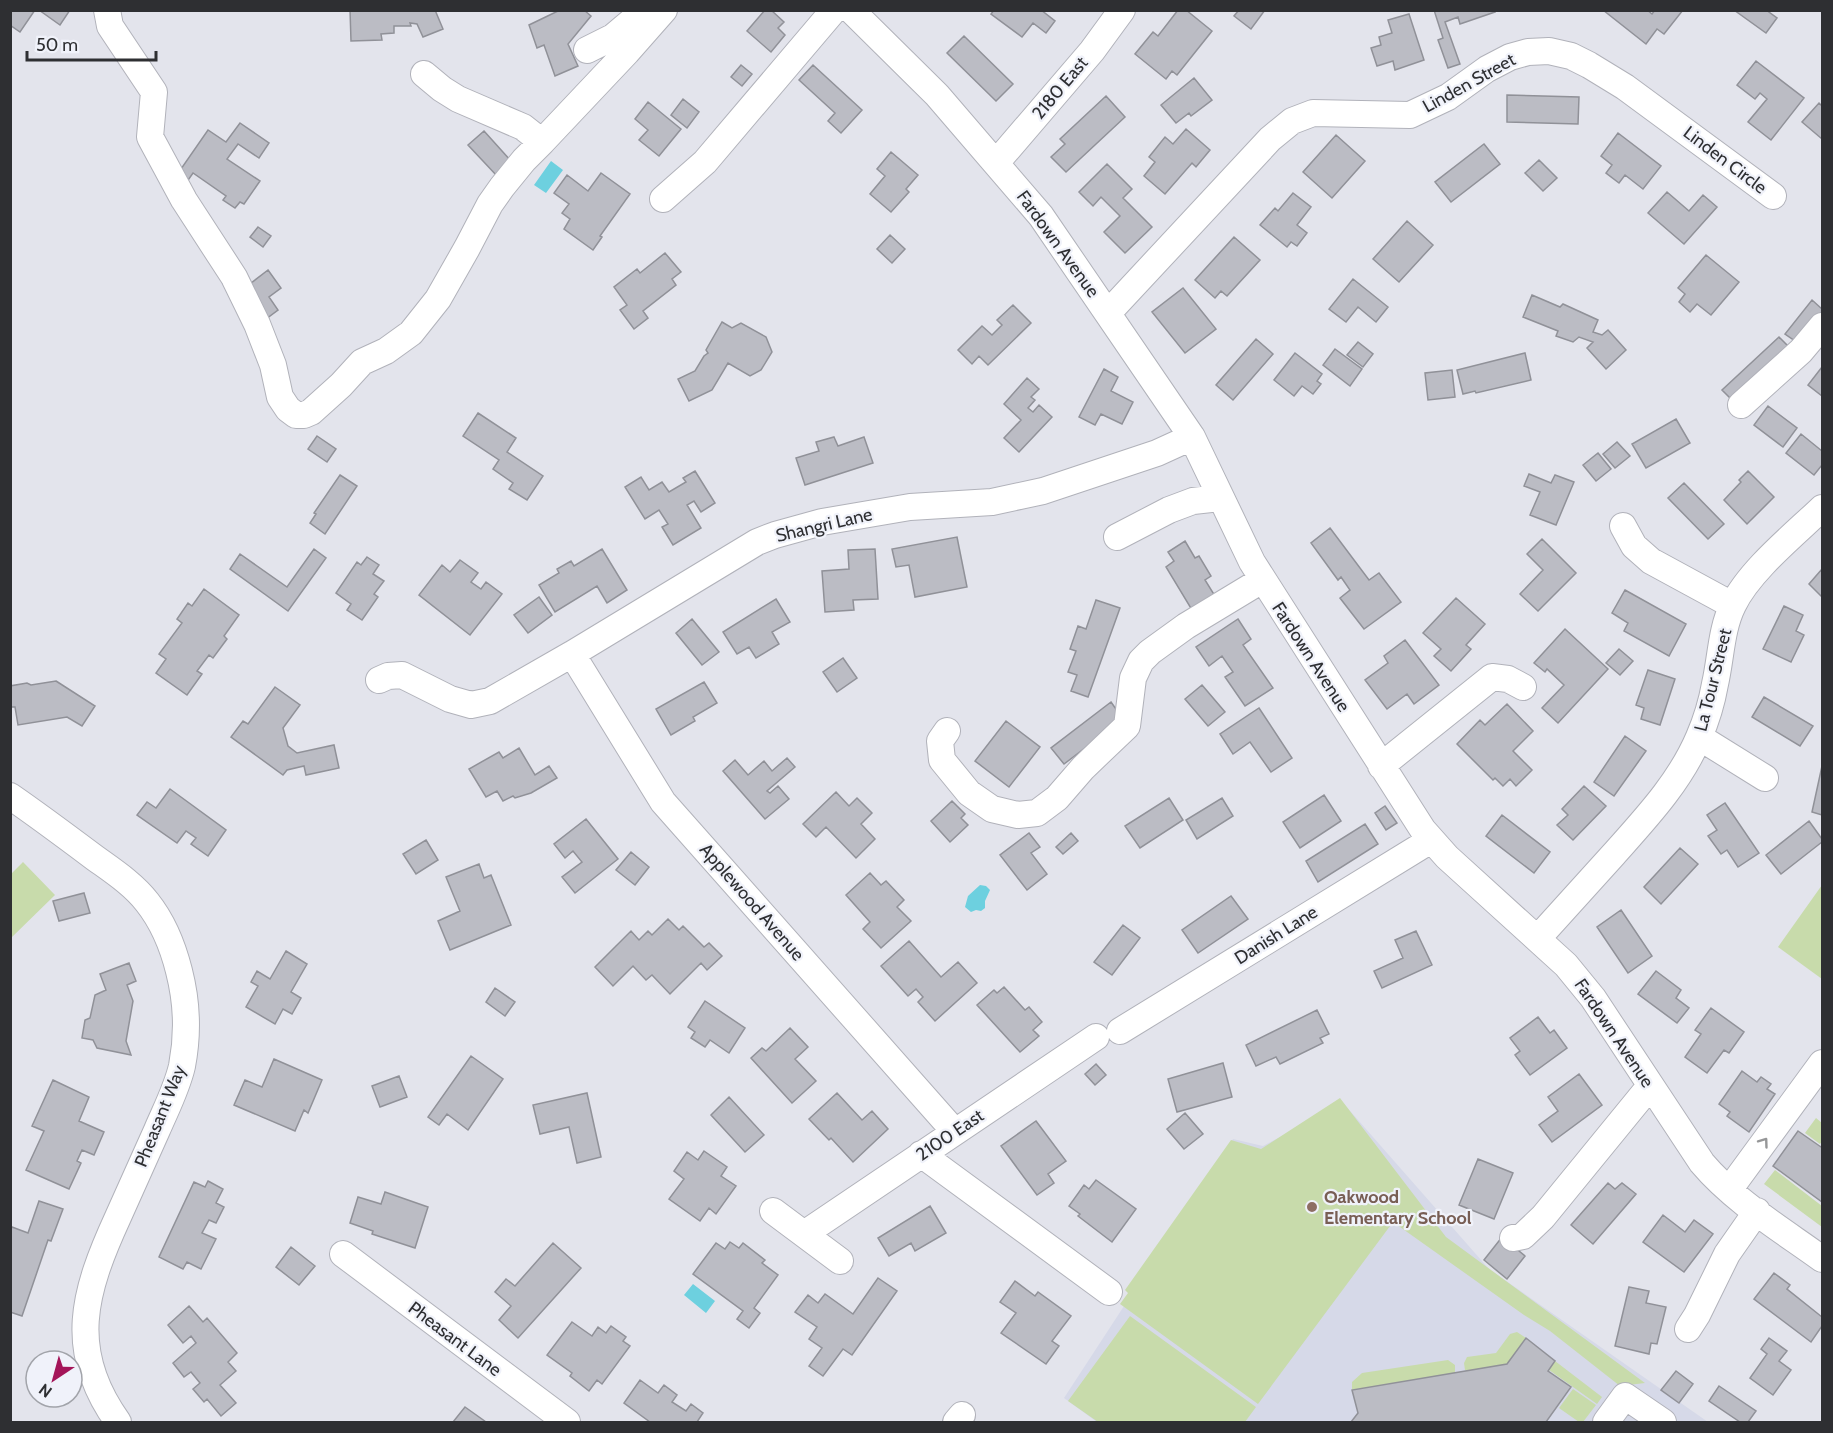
<svg xmlns="http://www.w3.org/2000/svg" width="1833" height="1433" font-family="Cabin,sans-serif">
<style>
.built{fill:#d6d9e8}
.green{fill:#c8dbab}
.water{fill:#6dd0df}
.building{fill:#bbbcc4;stroke:#909198;stroke-width:1.5}
.lines{fill:none;stroke-linecap:round;stroke-linejoin:round}
.minor-casing{stroke:#b1b2ba;stroke-width:28}
.minor{stroke:#fff;stroke-width:26}
.oneway{stroke:#969798}
.education-dot{fill:#8d6e63;stroke:#f0f2fa;stroke-width:2}
.labels{text-anchor:middle;dominant-baseline:central;stroke-width:4.5;stroke-linejoin:round;paint-order:stroke}
.street-label{font-size:18px;fill:#2e2f32;stroke:#f0f2fa}
.education-label{font-size:18px;font-weight:bold;fill:#785e54;stroke:#f0f2fa;text-anchor:start}
</style>
<rect width="100%" height="100%" fill="#e3e4ec"/>
<path class="built" d="M1344,1104L1489,1269L1708,1422H1097L1064,1398L1233,1139L1263,1146Z"/>
<path class="green" d="M23,862L55,895L11,938V874Z
M1822,885V979L1778,947Z
M1340,1098L1446,1237L1645,1383L1620,1386L1550,1331L1524,1315L1393,1222L1258,1404L1120,1304L1128,1293L1125,1290L1231,1140L1261,1149Z
M1816,1118L1822,1123V1141L1820,1144L1805,1133Z
M1775,1170L1822,1206V1227L1764,1184Z
M1130,1316L1256,1407L1245,1422H1098L1068,1401Z
M1517,1332L1526,1338L1507,1364L1467,1371L1465,1370L1464,1363L1467,1357L1496,1353L1510,1334Z
M1448,1360L1455,1365V1373L1352,1390V1382L1362,1373Z
M1555,1361L1602,1397L1597,1404L1549,1370Z
M1573,1389L1596,1405L1583,1422H1579L1559,1408Z"/>
<path class="water" d="M551,161L563,170L546,193L534,185Z
M980,885L986,886L990,890L985,901V908L981,911L976,910L971,912L965,907L968,896Z
M693,1284L715,1301L706,1313L684,1295Z"/>
<path class="building" d="M10,10H35L20,32L10,25Z
M39,10H70L60,25Z
M350,10H435L443,29L423,37L417,24L410,23L411,26H394V33L381,34L382,40L351,41Z
M584,10L591,16L568,44L578,66L555,76L544,45L537,48L529,25L560,10Z
M765,10H771L784,22L778,28L785,35L771,52L747,31Z
M994,10H1041L1055,21L1046,33L1033,23L1022,37L991,14Z
M1178,10H1186L1212,31L1177,75L1172,71L1166,79L1135,54L1153,32L1158,36Z
M1239,10H1265L1251,29L1234,16Z
M1434,10H1494L1495,12L1460,24L1458,17L1445,22L1460,64L1448,68L1438,40L1443,38Z
M1603,10H1647L1652,14L1655,10H1683L1664,34L1657,29L1646,44Z
M1734,10H1766L1777,18L1766,33Z
M1409,14L1424,60L1395,70L1393,61L1377,66L1371,48L1381,45L1379,37L1392,33L1388,20Z
M964,36L1013,84L996,101L947,53Z
M1756,61L1804,98L1771,140L1748,122L1767,99L1760,93L1755,99L1737,85Z
M741,65L752,74L742,86L731,77Z
M813,65L862,110L841,133L828,121L835,113L799,80Z
M1194,78L1212,100L1191,116L1189,113L1176,123L1161,105Z
M1507,95L1579,97L1578,124L1507,122Z
M1106,96L1125,117L1066,172L1051,157L1065,144L1060,139Z
M683,99L699,112L687,128L671,115Z
M648,102L681,129L659,156L639,140L648,130L635,119Z
M1819,103L1822,106V139L1802,122Z
M240,123L269,143L259,158L238,144L227,159L260,181L244,204L240,202L235,208L223,200L226,196L193,173L184,186L174,179L208,130L226,142Z
M1186,129L1210,150L1196,167L1192,163L1165,194L1144,176L1155,162L1149,157L1165,137L1173,144Z
M484,131L512,162L497,176L468,145Z
M1618,133L1661,166L1643,189L1625,175L1619,183L1606,173L1612,165L1601,156Z
M1336,135L1365,161L1332,198L1303,172Z
M1484,144L1500,164L1451,202L1435,182Z
M891,152L918,175L906,189L909,192L891,212L870,194L885,176L877,169Z
M1539,160L1557,178L1543,191L1525,173Z
M1107,164L1132,189L1123,198L1152,227L1125,253L1104,232L1120,216L1101,197L1093,206L1079,192Z
M601,173L630,194L600,236L602,237L593,250L564,229L570,219L562,213L569,204L554,193L567,175L588,191Z
M1667,192L1689,211L1703,195L1717,207L1684,244L1648,213Z
M1293,193L1311,207L1297,225L1307,233L1297,246L1291,242L1287,247L1260,225L1275,208L1278,211Z
M1407,221L1433,245L1399,282L1373,259Z
M258,227L271,236L263,247L250,237Z
M890,235L905,249L892,263L877,249Z
M1234,237L1260,260L1227,296L1221,291L1215,298L1195,280Z
M665,253L681,272L672,279L676,285L643,311L648,318L634,329L620,310L627,305L614,287L637,269L640,273Z
M1706,255L1739,282L1711,315L1697,304L1690,312L1679,302L1685,294L1678,288Z
M268,270L281,288L269,297L278,310L266,319L242,290Z
M1353,279L1388,307L1376,322L1358,307L1346,322L1329,309Z
M1183,288L1216,329L1185,353L1152,312Z
M1532,295L1560,307L1563,304L1598,320L1593,332L1602,335L1608,330L1626,350L1606,369L1587,348L1593,342L1579,337L1573,342L1556,336L1558,331L1523,317Z
M1812,300L1822,309V312L1798,343L1785,334Z
M1013,305L1031,323L988,365L979,356L972,364L958,350L982,326L992,335L1002,325L997,320Z
M722,322L732,328L741,323L766,337L772,352L761,370L750,376L728,363L712,390L689,401L678,379L695,371L704,356L708,353L706,350Z
M1779,337L1790,348L1733,401L1722,390Z
M1256,339L1273,354L1233,400L1216,385Z
M1358,342L1373,354L1363,367L1347,355Z
M1335,349L1362,369L1350,386L1323,365Z
M1295,353L1322,374L1317,381L1321,384L1313,394L1302,386L1294,396L1274,380Z
M1525,353L1531,380L1476,393L1475,391L1463,394L1457,370Z
M1822,367V396L1808,385Z
M1104,369L1118,377L1111,391L1133,402L1122,424L1101,414L1095,425L1079,417Z
M1452,370L1455,397L1428,400L1425,373Z
M1027,378L1039,389L1031,397L1035,400L1028,408L1033,412L1039,405L1052,417L1019,452L1004,438L1021,420L1004,404Z
M1768,406L1797,428L1783,447L1754,425Z
M478,413L516,438L507,452L543,476L527,500L509,489L513,483L493,469L499,460L463,436Z
M1676,419L1690,443L1646,468L1632,444Z
M1801,434L1822,451V465L1814,475L1786,453Z
M317,436L336,449L327,462L308,449Z
M834,437L838,446L864,437L873,463L805,485L796,458L819,451L816,442Z
M1617,442L1630,456L1615,468L1603,454Z
M1598,453L1611,469L1596,481L1583,465Z
M695,471L715,503L701,512L694,501L687,505L701,528L673,545L662,527L668,524L659,510L645,519L625,487L641,477L649,490L662,482L669,492L686,482L683,478Z
M1748,471L1774,497L1747,524L1724,500L1741,482L1739,480Z
M1529,474L1551,483L1555,475L1574,482L1556,525L1530,515L1540,492L1524,486Z
M340,475L357,486L325,534L310,523L316,514L314,513Z
M1684,483L1724,524L1708,539L1668,498Z
M1330,528L1369,580L1379,573L1401,602L1364,629L1340,598L1350,590L1341,577L1338,580L1311,543Z
M957,537L967,587L915,597L909,565L896,567L892,549Z
M1542,539L1576,573L1538,611L1520,594L1543,570L1527,554Z
M1185,541L1195,558L1199,556L1211,576L1205,580L1215,596L1192,610L1166,567L1174,561L1168,552Z
M314,549L326,558L288,611L230,569L240,554L287,587Z
M602,549L627,590L607,603L597,586L555,612L539,585L559,573L557,569L571,561L574,566Z
M875,549L878,599L853,600L854,610L825,612L822,571L849,569L848,550Z
M367,557L379,565L373,574L384,581L374,594L378,597L362,620L347,610L351,604L336,593L357,562L361,565Z
M460,560L478,573L471,582L481,589L486,582L502,594L470,635L419,595L442,565L450,572Z
M1822,569V597L1809,584Z
M204,589L239,615L224,636L227,639L213,658L209,655L197,671L202,674L187,695L156,673L166,659L159,654L182,623L177,619L188,603L192,606Z
M1625,590L1686,624L1669,656L1624,631L1628,623L1612,613Z
M539,597L552,615L528,633L514,615Z
M1456,598L1485,624L1466,645L1471,649L1451,671L1434,656L1441,649L1423,633Z
M776,599L790,622L772,632L779,644L756,658L749,647L737,654L723,632Z
M1096,600L1120,608L1088,697L1071,691L1077,675L1068,672L1076,651L1070,649L1078,626L1086,629Z
M1784,606L1803,615L1796,631L1804,635L1791,662L1763,649Z
M692,619L719,652L702,665L676,633Z
M1238,619L1251,639L1243,645L1273,688L1245,706L1225,677L1233,672L1222,656L1209,666L1196,647Z
M1565,629L1608,669L1558,723L1542,708L1564,685L1547,669L1545,672L1534,663Z
M1405,640L1439,685L1414,704L1407,694L1387,709L1365,680L1388,663L1384,656Z
M1619,649L1633,661L1620,675L1606,663Z
M843,658L857,678L837,692L823,672Z
M1648,670L1675,679L1660,725L1641,719L1644,708L1636,705Z
M56,681L95,706L82,726L67,717L18,725L15,707H10V686L27,683L31,685Z
M704,682L717,703L693,717L695,721L671,735L656,709Z
M1202,685L1225,712L1208,726L1185,699Z
M275,687L300,705L283,728L288,746L297,753L334,745L339,768L306,775L304,766L287,770L283,775L231,737L243,721L248,724Z
M1764,697L1813,726L1800,746L1752,717Z
M1111,702L1123,719L1064,764L1051,748Z
M1507,704L1533,731L1513,751L1532,770L1516,786L1510,779L1503,786L1495,778L1493,780L1457,744L1480,720L1485,725Z
M1259,708L1292,758L1271,772L1250,742L1233,754L1220,734Z
M1006,721L1040,747L1009,787L975,761Z
M1625,736L1646,751L1614,796L1594,782Z
M519,748L535,775L549,766L557,778L531,793L515,798L513,796L503,801L497,791L486,797L469,769L499,752L503,758Z
M787,758L795,767L767,791L770,793L778,786L789,799L765,819L723,771L735,760L748,775L764,761L772,771Z
M1822,766V815L1812,812Z
M1584,786L1606,806L1573,840L1557,825L1568,815L1562,809Z
M170,789L226,830L208,856L191,844L196,838L186,831L177,843L137,815L147,802L156,808Z
M836,792L849,806L857,798L872,813L861,824L875,839L856,858L826,827L816,837L803,824Z
M1324,795L1341,821L1300,848L1283,822Z
M1169,798L1183,820L1140,848L1125,826Z
M1222,798L1233,816L1197,839L1186,820Z
M952,801L965,814L961,818L968,825L950,842L931,821Z
M1725,803L1759,853L1738,867L1727,850L1721,854L1708,836L1717,830L1707,815Z
M1385,806L1397,823L1386,830L1375,813Z
M1502,815L1550,852L1534,873L1486,836Z
M586,819L618,859L575,893L562,877L582,862L573,851L565,858L554,844Z
M1809,821L1822,839V842L1781,874L1766,855Z
M1365,824L1378,844L1318,882L1306,861Z
M1029,833L1040,847L1031,853L1047,874L1027,890L1000,855Z
M1071,833L1078,841L1063,854L1056,847Z
M426,840L438,860L416,874L403,854Z
M1680,848L1698,864L1661,904L1644,887Z
M631,852L649,867L635,885L616,870Z
M479,864L484,878L491,875L511,925L450,950L438,921L460,911L446,877Z
M870,873L881,885L886,881L904,900L897,907L911,921L881,948L863,929L870,922L846,895Z
M84,893L90,913L59,921L53,901Z
M1231,896L1248,919L1198,953L1182,930Z
M1621,910L1652,956L1628,973L1597,927Z
M668,919L679,930L683,926L704,947L709,943L722,956L707,970L701,963L670,994L652,975L646,980L633,966L613,986L595,967L631,931L639,940L648,931L652,935Z
M1123,925L1140,938L1112,975L1094,962Z
M1416,931L1432,965L1382,988L1374,971L1403,958L1395,940Z
M909,941L941,977L958,962L977,983L935,1021L918,1002L923,997L916,989L908,996L881,966Z
M286,951L307,964L291,992L301,998L292,1014L283,1009L275,1024L246,1007L258,986L251,982L257,971L270,979Z
M129,963L136,981L127,985L133,1001L126,1041L131,1055L97,1048L93,1040L82,1038L85,1020L90,1018L95,995L106,990L100,974Z
M1656,971L1681,990L1676,998L1689,1008L1677,1023L1638,994Z
M1004,987L1025,1010L1029,1007L1042,1022L1033,1030L1039,1036L1020,1052L977,1005L994,990L997,993Z
M495,988L515,1002L505,1016L486,1002Z
M705,1001L745,1028L729,1053L710,1040L705,1047L691,1038L695,1032L688,1027Z
M1711,1008L1744,1032L1729,1053L1724,1050L1707,1073L1685,1057L1701,1034L1695,1030Z
M1317,1010L1329,1034L1320,1038L1323,1043L1280,1064L1276,1057L1256,1066L1246,1045Z
M1538,1017L1550,1033L1554,1030L1567,1048L1530,1075L1515,1055L1520,1051L1510,1038Z
M790,1028L808,1047L795,1059L816,1081L792,1103L751,1058L762,1048L766,1051Z
M471,1056L503,1079L468,1130L447,1114L439,1125L428,1117Z
M274,1059L322,1080L308,1113L304,1110L295,1131L234,1105L245,1080L262,1087Z
M1223,1063L1232,1097L1177,1112L1168,1079Z
M1096,1064L1106,1075L1095,1085L1085,1074Z
M1742,1071L1757,1082L1761,1077L1771,1084L1767,1089L1775,1094L1749,1132L1727,1116L1730,1112L1719,1104Z
M1579,1074L1602,1105L1552,1142L1539,1125L1558,1111L1548,1097Z
M399,1076L407,1097L380,1107L372,1086Z
M53,1080L89,1097L79,1121L104,1132L94,1155L82,1150L77,1161L81,1163L69,1189L26,1170L44,1131L32,1126Z
M587,1093L601,1157L577,1163L569,1127L540,1134L533,1105Z
M837,1093L862,1120L872,1111L888,1129L853,1162L831,1138L829,1140L809,1119Z
M729,1097L764,1135L745,1152L711,1115Z
M1185,1113L1203,1134L1184,1149L1167,1129Z
M1036,1121L1066,1161L1048,1174L1054,1183L1037,1195L1001,1146Z
M1798,1131L1821,1147L1822,1145V1202L1773,1166Z
M704,1151L727,1167L721,1176L736,1186L716,1214L709,1208L700,1221L669,1199L684,1179L674,1171L687,1152L698,1160Z
M1478,1159L1513,1173L1494,1219L1459,1205Z
M1096,1180L1136,1209L1112,1242L1078,1216L1080,1214L1069,1206L1084,1185L1089,1189Z
M208,1181L223,1189L216,1203L224,1207L216,1223L209,1220L202,1233L216,1239L201,1269L187,1262L183,1269L159,1257L194,1182L205,1187Z
M1608,1183L1615,1189L1622,1183L1636,1194L1593,1244L1571,1225Z
M385,1192L428,1207L415,1248L372,1234L373,1231L350,1223L358,1197L381,1204Z
M39,1201L63,1209L51,1241L48,1240L22,1316L10,1312V1232L12,1227L28,1233Z
M930,1206L946,1233L915,1251L911,1243L889,1256L878,1238Z
M1663,1215L1685,1232L1694,1220L1713,1234L1684,1272L1643,1242Z
M1502,1237L1525,1256L1507,1279L1484,1260Z
M730,1242L739,1248L743,1243L765,1260L762,1263L778,1275L754,1308L760,1313L749,1328L737,1319L743,1311L693,1274L716,1243L725,1249Z
M553,1243L581,1268L518,1338L499,1320L511,1306L495,1292L506,1279L515,1286Z
M291,1247L315,1266L299,1285L276,1267Z
M1774,1273L1790,1285L1787,1289L1822,1317V1326L1811,1342L1754,1299Z
M878,1278L897,1291L852,1355L843,1349L823,1376L809,1366L822,1348L809,1339L817,1327L795,1312L808,1295L818,1303L825,1294L853,1314Z
M1015,1281L1035,1296L1038,1292L1071,1316L1052,1341L1059,1346L1046,1364L1001,1333L1016,1313L1000,1302Z
M1629,1287L1649,1291L1646,1303L1666,1307L1657,1344L1651,1343L1649,1354L1615,1346Z
M189,1306L203,1322L207,1318L237,1353L228,1362L236,1371L220,1385L236,1403L221,1416L207,1399L204,1402L193,1389L200,1383L191,1372L184,1377L173,1363L196,1343L191,1336L183,1343L168,1325Z
M572,1322L592,1336L598,1327L606,1333L611,1326L626,1337L623,1341L630,1346L602,1384L597,1380L589,1391L570,1376L572,1373L547,1355Z
M1526,1338L1555,1361L1548,1371L1571,1387L1546,1422H1351L1358,1413L1352,1390L1507,1364Z
M1769,1338L1787,1351L1779,1361L1791,1370L1773,1395L1750,1378L1767,1354L1761,1349Z
M1676,1371L1693,1384L1679,1403L1661,1390Z
M640,1380L658,1393L664,1385L677,1395L672,1402L686,1411L691,1404L703,1413L697,1422H650L624,1403Z
M1719,1386L1756,1411L1748,1422H1740L1709,1401Z
M465,1407L486,1422H453Z"/>
<g class="lines">
<g class="minor-casing">
<path id="minor" d="M107,10L110,26L154,92L150,137L184,200L234,277L257,324L273,365L280,397L288,409L296,415H304L311,412L341,385L362,362L386,351L411,333L438,299L467,248L490,204L502,187L524,160L542,142L523,127L458,99L442,89L424,74
M851,10L937,95L1041,216L1192,437L1252,562L1423,830L1447,857L1566,965L1593,998L1702,1163C1734,1201 1782,1230 1822,1259
M587,50L613,37L645,10
M542,142L627,52L664,10
M996,163L1092,51L1122,10
M663,199L705,162L834,10
M1108,313L1270,139L1292,121L1313,113L1410,115L1448,97L1487,69L1510,57L1528,52L1549,51L1571,56L1589,65L1625,87L1773,196
M1741,405L1801,351L1822,326
M1623,526L1634,546L1651,561L1732,605
M1117,537L1169,510L1193,501L1220,498
M572,654L663,802L955,1132
M379,680L388,676L402,675L450,699L471,705L490,701L572,654L757,542L775,535L822,522L910,507L992,502L1043,491L1157,453L1192,437
M947,731L940,741L942,760L969,793L992,809L1018,815L1037,813L1057,798L1083,768L1127,726L1133,678L1141,661L1150,652L1186,626L1262,580
M1699,737L1765,778
M1381,766L1492,677L1508,679L1523,687
M10,796C39,816 67,837 95,858C113,871 133,884 147,902C163,922 173,947 179,971C187,1002 188,1035 182,1066C177,1088 166,1109 157,1130C144,1159 131,1188 118,1217C84,1291 66,1350 118,1422
M1538,938C1563,910 1589,882 1614,854C1646,818 1680,782 1699,737C1706,721 1712,701 1715,684C1721,658 1721,629 1733,605C1749,571 1795,534 1822,508
M1120,1031L1431,840
M921,1154L1109,1292
M1729,1190L1822,1063
M773,1211L840,1261
M804,1234L1096,1037
M1513,1238L1523,1236L1543,1217L1650,1086
M343,1254L567,1422
M1688,1329L1697,1315L1727,1254L1757,1211
M956,1422L962,1415
M1606,1422L1625,1396L1663,1422"/>
</g>
<use href="#minor" class="minor"/>
</g>
<defs><path id="oneway-chevron" d="M-2-3.5L2.5 0L-2 3.5" fill="none" stroke-width="1.6" stroke-linecap="round" stroke-linejoin="round" transform="scale(1.5)"/></defs>
<use class="oneway" href="#oneway-chevron" transform="translate(1764 1142) rotate(-54)"/>
<circle class="education-dot" cx="1312" cy="1207" r="6"/>
<g class="labels">
<g class="street-label">
<text transform="translate(1469 83) rotate(-29)">Linden Street</text>
<text transform="translate(1060 88) rotate(-50)">2180 East</text>
<text transform="translate(1725 160) rotate(37)">Linden Circle</text>
<text transform="translate(1058 244) rotate(54)">Fardown Avenue</text>
<text transform="translate(824 525) rotate(-13)">Shangri Lane</text>
<text transform="translate(1311 657) rotate(57)">Fardown Avenue</text>
<text transform="translate(1713 680) rotate(-76)">La Tour Street</text>
<text transform="translate(752 902) rotate(49)">Applewood Avenue</text>
<text transform="translate(1276 935) rotate(-32)">Danish Lane</text>
<text transform="translate(1614 1033) rotate(56)">Fardown Avenue</text>
<text transform="translate(160 1116) rotate(-68)">Pheasant Way</text>
<text transform="translate(950 1135) rotate(-34)">2100 East</text>
<text transform="translate(455 1339) rotate(37)">Pheasant Lane</text>
</g>
<g class="education-label">
<text x="1324" y="1197">Oakwood<tspan x="1324" dy="21">Elementary School</tspan></text>
</g>
</g>
<rect width="1833" height="1433" fill="none" stroke="#2e2f32" stroke-width="24"/>
<g transform="translate(54 1379) rotate(216)"><circle r="28" fill="#f0f2fa" stroke="#a2a4aa" stroke-width="1.5"/>
<path d="M0-4.5L10 22L0 15L-10 22Z" fill="#a41559"/>
<text y="-9" font-size="16" font-weight="bold" text-anchor="middle" fill="#2e2f32">N</text>
</g>
<path d="M27 51v9h129v-9" fill="none" stroke="#2e2f32" stroke-width="3"/>
<text x="36" y="51" font-size="18" fill="#2e2f32" stroke="#f0f2fa" stroke-width="4.5" paint-order="stroke">50 m</text>
</svg>
